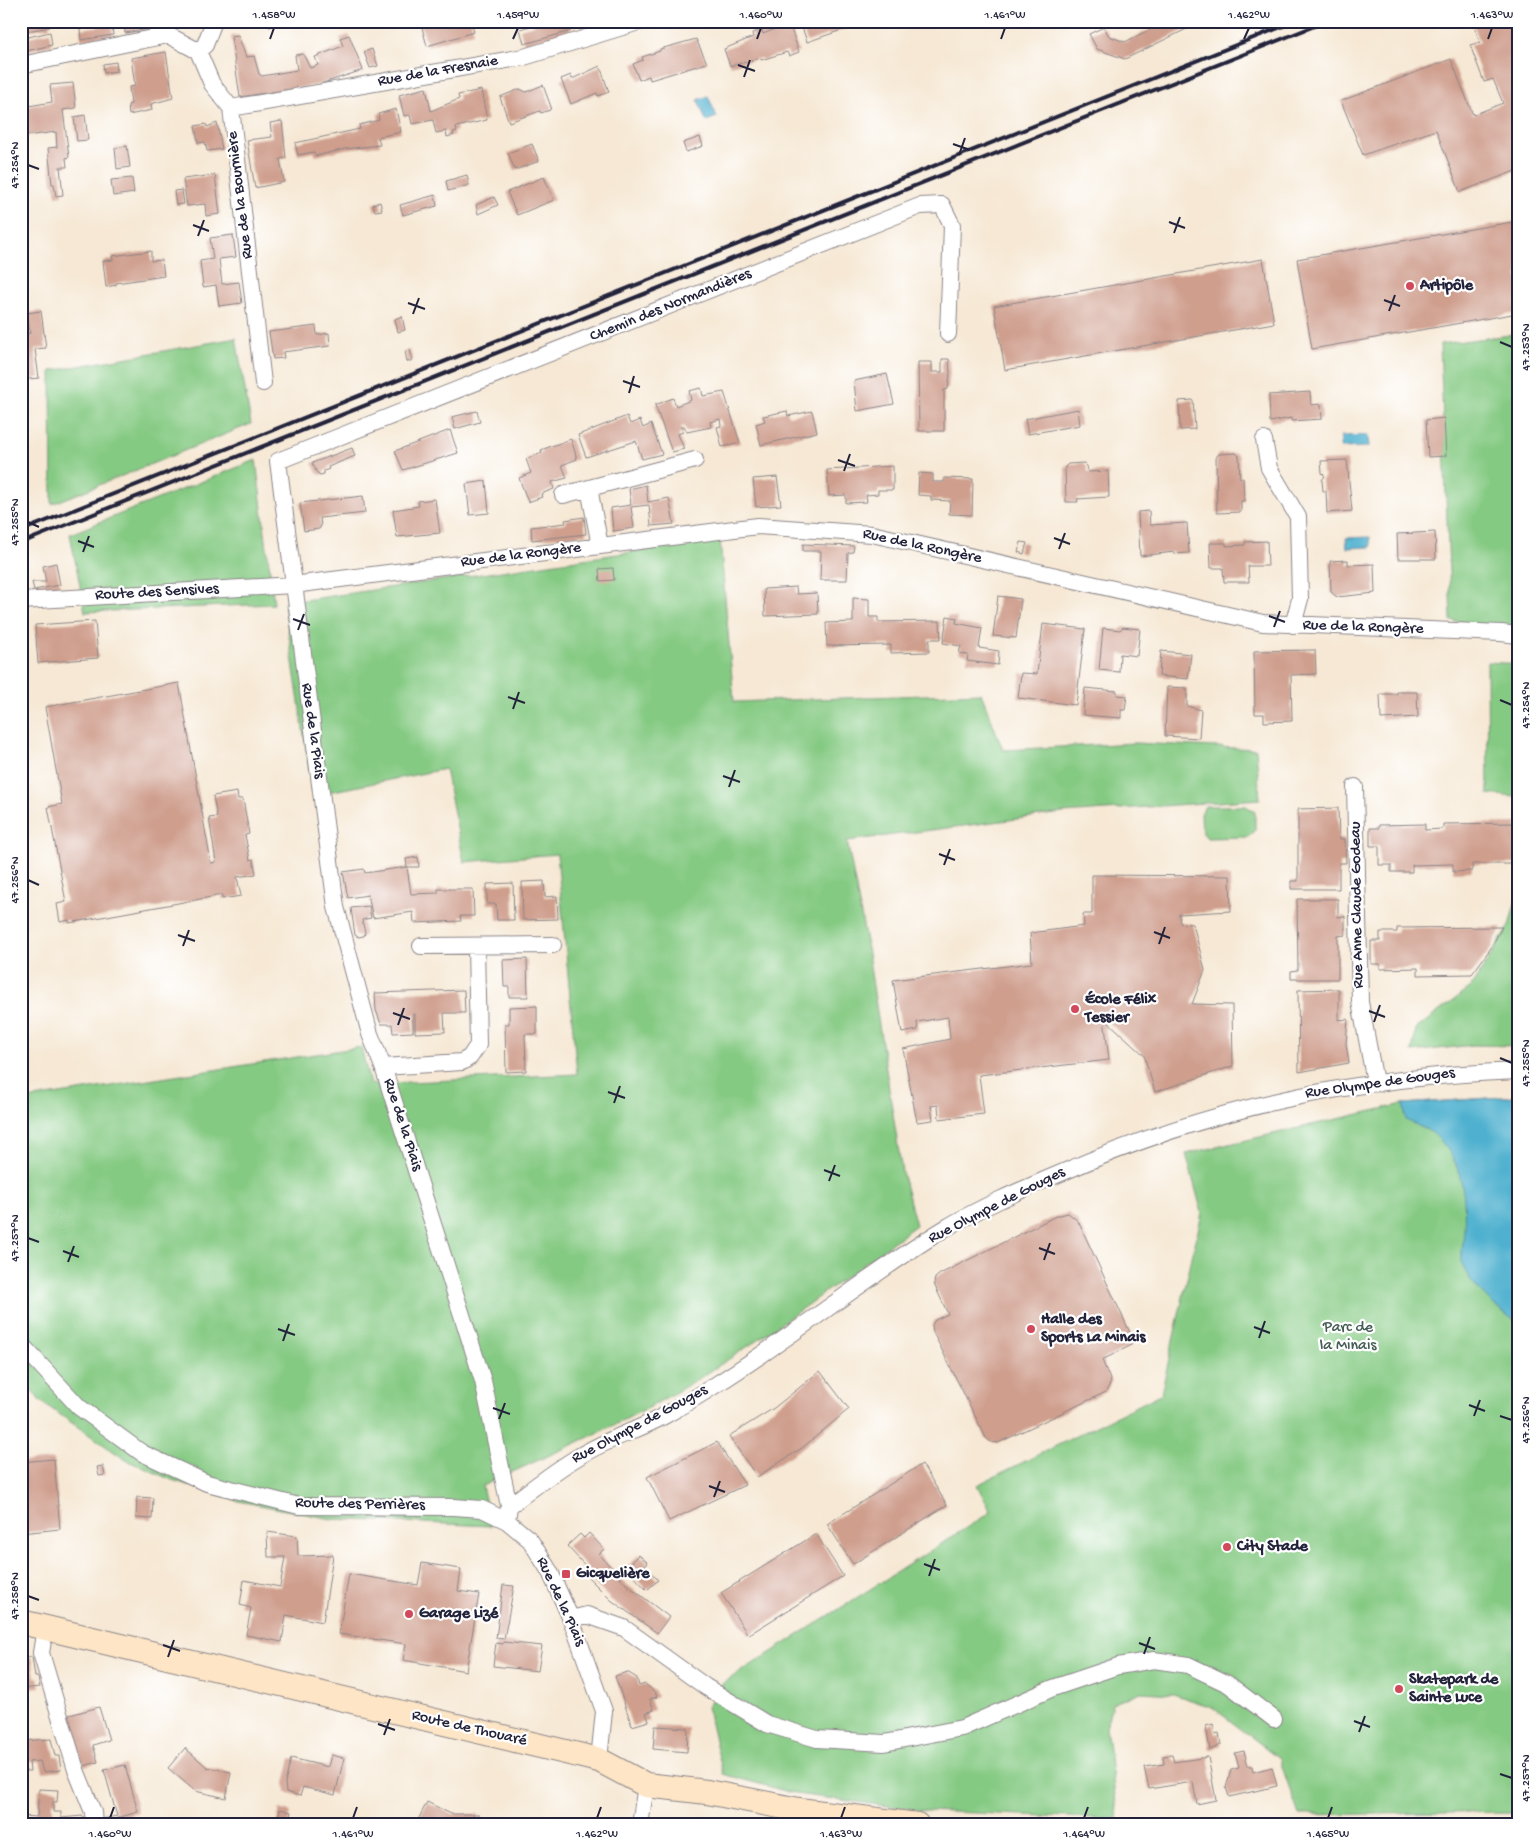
<svg xmlns="http://www.w3.org/2000/svg" width="1539" height="1846" font-family="'Gochi Hand',sans-serif">
<style>
.green{fill:#85ca83;stroke:#54765f}
.water{fill:#50b1cf;stroke:#396a85}
.building{fill:#cf9e8d}
.lines{fill:none;stroke-linecap:round;stroke-linejoin:round}
.street-casing{stroke:#8c8588;stroke-width:18}
.secondary-casing{stroke:#8c8588;stroke-width:26}
.street{stroke:#fff;stroke-width:16}
.secondary{stroke:#fde5c5;stroke-width:24}
.rail{stroke:#22223b;stroke-width:4}
.ticks{fill:none;stroke:#22223b;stroke-width:2}
.poi-dot{fill:#d1495b;stroke:#fff;stroke-width:2}
.labels{text-anchor:middle;dominant-baseline:central;stroke-width:4.5;stroke-linejoin:round;paint-order:stroke}
.street-label{font-size:16px;fill:#22223b;stroke:#fff}
.poi-label{font-size:16px;font-weight:bold;fill:#22223b;stroke:#fff;text-anchor:start}
.park-label{font-size:16px;fill:#455d54;stroke:#fff}
.neatline{fill:none;stroke:#22223b;stroke-width:2}
.ticks-label{font-size:12px;text-anchor:middle;fill:#22223b}
</style>
<rect width="100%" height="100%" fill="#fff"/>
<filter id="ink" filterUnits="userSpaceOnUse"><feTurbulence type="fractalNoise" baseFrequency=".02" numOctaves="2"/><feDisplacementMap in="SourceGraphic" scale="10" xChannelSelector="R" yChannelSelector="G"/><feConvolveMatrix kernelMatrix="1 2 1 2 8 2 1 2 1" color-interpolation-filters="sRGB"/></filter>
<filter id="wash" filterUnits="userSpaceOnUse"><feTurbulence type="fractalNoise" baseFrequency=".0096" numOctaves="4" result="noise"/><feDisplacementMap in="SourceGraphic" scale="20" xChannelSelector="R" yChannelSelector="G"/><feGaussianBlur stdDeviation="1.12" result="paint"/><feColorMatrix in="noise" values="0 0 0 0 0 0 0 0 0 0 0 0 0 0 0 0 0 1.4 0 .05"/><feComposite in="paint" operator="in"/></filter>
<g filter="url(#wash)">
<rect width="100%" height="100%" fill="#f6e8d4"/>
<path class="green" d="M1518,334V628L1451,621L1440,344Z
M236,338L251,424L52,504L51,371Z
M256,460L274,604L85,612L70,534Z
M720,539L734,702L981,693L1003,750L1135,743L1256,749L1260,799L1063,813L847,841L866,941L902,1172L916,1225C847,1276 778,1328 706,1374C636,1419 557,1451 482,1486L491,1526L332,1519L239,1501L172,1480L126,1460L40,1401L21,1377V1100L361,1047L370,1084L577,1074L557,854L464,862L445,769L313,795L284,603Z
M1487,662L1518,664V802L1516,797L1488,794Z
M1205,806H1246L1255,812V831L1248,837L1207,838L1202,832L1201,814Z
M1518,892V1046L1473,1045L1412,1052L1416,1029L1471,987L1509,926Z
M1518,1096V1812L1299,1815L1279,1758L1212,1707L1173,1694L1141,1692L1112,1704L1106,1727L1118,1819L926,1811L796,1794L723,1774L707,1707L723,1683L991,1512L977,1485L1161,1394L1202,1213L1186,1154L1403,1104Z"/>
<path class="water" d="M708,96L717,117L706,121L698,100Z
M1368,435L1369,447L1341,448V436Z
M1370,537L1371,547L1347,548L1346,538Z
M1518,1096V1323C1498,1309 1476,1292 1464,1269C1460,1260 1463,1242 1464,1231C1466,1197 1463,1161 1436,1136C1429,1129 1415,1125 1406,1120L1403,1104Z"/>
<g id="blocks">
<path class="building" d="M21,21H49L50,27L21,32Z
M124,21H161V27L125,33Z
M267,21H290V22L269,27Z
M429,21H471L474,32L427,46L421,24Z
M533,21H568L571,31L524,44L520,29L534,25Z
M800,21H862V23L807,42Z
M1167,21H1203L1125,59L1097,49L1089,34L1104,27L1109,36L1125,42Z
M1472,21H1518V170L1460,192L1436,130L1363,155L1341,101L1451,59L1473,115L1503,103L1493,79L1484,82L1470,45L1480,42Z
M789,23L799,52L789,56L787,52L761,60V58L730,66L724,49L753,37L752,33L762,30L763,34Z
M102,26H112L113,35L81,40L80,29Z
M50,32L52,45L26,51L24,38Z
M238,35L246,57L254,56L259,74L262,76L297,70L295,55L303,54L310,68L318,65L315,57L343,46L340,38L349,35L363,70L317,85L240,97L231,36Z
M696,39L707,63L650,80L649,76L639,80L633,64L643,60L642,57L660,51V49Z
M372,49L378,66L370,68L364,52Z
M166,52L173,98L151,104L152,110L129,115L128,105L131,104L129,87L135,86L131,58Z
M116,62L117,71L104,73L103,64Z
M600,66L609,92L598,96L597,93L571,104L561,79L571,75L572,79Z
M73,83L76,108L63,110L69,157L66,158L67,167H60L63,195L56,196L54,184H52L48,148L57,147L56,132L26,136L23,107L52,102L50,85Z
M543,85L551,107L550,110L541,113L540,111L509,122L500,97L520,89L526,92Z
M426,88L431,111L459,99L458,95L481,90L487,120L456,127L457,131L453,132L454,135L447,137L446,131L436,133L433,120L412,124L410,115L404,116L399,95Z
M396,109L401,132L378,137L380,145L345,149L316,156L314,152L298,155L295,143L360,129L359,125L379,120L378,114Z
M85,115L88,140L77,141L74,117Z
M282,121L286,158L280,159L284,182L255,188L247,140L272,137L270,123Z
M217,123L222,149L207,151L205,142L198,143L195,126L206,124L207,127Z
M700,137L703,146L686,152L683,143Z
M532,144L539,161L515,170L508,153Z
M127,146L130,167L117,169L115,148Z
M215,175L220,214L206,216L205,204L187,206L183,179Z
M467,175L469,185L448,191L446,181Z
M544,177L554,200L517,215L507,192Z
M132,178L134,193L113,196L111,180Z
M182,190L184,204L176,205L174,191Z
M435,195L437,206L403,215L400,205Z
M494,197L498,205L478,214L476,205Z
M380,202L382,210L375,211L373,204Z
M1518,221V313L1312,349L1297,259Z
M233,235L236,257L219,259L222,284L239,282L242,303L219,306L216,285L203,287L200,261L213,259L210,238Z
M151,251V261L162,260L164,276L116,283V285L106,287L103,261L113,260L112,256Z
M1263,259L1274,323L1005,370L994,306Z
M41,311L46,348L35,349L39,378L21,380V335L30,333L27,313Z
M402,316L405,330L398,332L395,319Z
M316,326L317,335L329,333L330,346L283,352L284,358L273,359L269,332Z
M410,350L413,360L407,362L405,351Z
M942,359H949L950,373L948,389L944,390V431H919L918,362H932V372H942Z
M887,374L894,404L857,411L854,381Z
M701,388L703,396L724,392L740,443L722,447L717,427L721,426L720,419L710,422L711,427L687,432L684,426L681,427L683,432L678,434L684,449L672,452L655,405L673,398L676,406L691,400L689,391Z
M1310,392L1311,405L1321,404L1322,419L1291,421V418L1270,422L1269,395Z
M1193,400L1195,429L1180,430L1179,401Z
M1078,409L1080,425L1028,434L1025,419Z
M477,411L480,422L455,429L452,417Z
M787,411L788,416L812,411L817,432L761,445L756,424L765,421L763,416Z
M627,416L630,424L640,420L643,428L651,424L662,454L642,459L636,441L586,457L578,435Z
M1444,418L1446,456L1428,457L1426,420Z
M450,430L458,453L403,470L395,451Z
M571,439L577,459L562,465L567,478L552,482L554,489L541,494L542,497L528,502L519,478L531,473L526,459L542,453L541,450Z
M352,448L355,456L328,467L329,469L324,471V474L320,475L317,473L312,463Z
M1236,453L1239,456L1240,478H1243L1244,501H1241V512L1217,513L1216,457L1219,454Z
M1347,460L1352,511L1327,513L1326,491H1323L1322,480L1325,476L1322,473L1321,461Z
M1084,463L1087,466L1088,472L1108,471L1109,497L1077,499L1078,502H1066L1065,467L1068,464Z
M893,466V490H878V494L866,495L867,502L846,503V495L829,496L827,470Z
M919,473L933,474V482H944V478L973,479L972,515L949,514L950,501L931,500V496L918,495Z
M777,477L781,505L756,507L753,479Z
M486,481L489,513L470,515L466,484Z
M646,485L648,502L669,498L674,524L651,526L649,505L631,507L634,528L613,531L611,508L631,505L629,489Z
M363,496L365,513L320,518L321,526L319,529L304,531L300,503Z
M435,499L440,533L397,537L393,510L419,506L418,501Z
M1149,511L1150,525L1187,523L1189,553L1174,554V552L1140,556L1138,512Z
M584,517L586,534L532,540L531,527L566,523L565,520Z
M1435,532L1436,559H1398L1397,534Z
M1267,541L1268,566H1248L1249,582H1224L1223,568H1211L1210,543H1226V546L1245,545V542Z
M1021,542L1027,543L1024,554L1018,552Z
M803,544L854,546L853,552L848,553L847,580H820L821,551H803Z
M1348,560V565L1374,564L1375,593L1337,597L1331,592L1330,561Z
M56,563L60,585L34,590L32,582H46L43,566Z
M613,568L614,580L600,581L599,569Z
M796,587L797,594L817,593L818,614L765,616L764,589Z
M998,596L1021,599L1016,638L993,636Z
M853,598L869,599V617H878V622L940,621L941,639H929V652L891,653V645L827,646L826,623L853,622Z
M947,616L957,618L956,623L982,628L979,648L999,651L998,665L967,661L968,655L959,653L961,646L943,643Z
M95,621L98,658L38,663L35,625Z
M1043,624L1085,629L1076,705L1018,698L1021,673L1037,674Z
M1123,627L1140,629L1137,656L1120,654L1119,672L1099,670L1103,628L1120,630Z
M1315,650L1316,674L1291,675L1292,721L1264,722V714H1255L1254,651Z
M1161,651L1191,654L1188,679L1159,676Z
M179,683L211,863L216,862L209,818L217,817L213,796L237,792L238,799H243L249,834L245,835L250,860L253,859L256,874L237,877L241,896L222,899V895L69,923V920L60,922L57,904L66,902L48,807L62,804L45,707Z
M1167,687L1187,688V706L1201,710L1199,738L1165,736Z
M1085,688L1117,691V695L1127,696L1125,710H1121V718L1083,715Z
M1397,692H1417L1418,717L1381,719L1380,694H1397Z
M1338,808L1339,839H1345L1346,863H1339V889H1291V881H1298V809Z
M1517,823V864H1472V871L1453,872V864L1412,865V872H1391V865H1379V846H1370V828H1379V825L1425,824V830L1443,829V824Z
M418,857L419,867H407L406,859Z
M407,867L411,894L438,893V889H473L474,916H460L461,921L414,923L413,912L373,918L368,895L348,898L343,872L364,869L365,873Z
M1092,875L1230,876L1231,911L1179,914L1180,923L1193,924L1205,970L1192,1004L1232,1005L1233,1066L1155,1092L1144,1055L1104,1018L1109,1060L979,1075L984,1114L939,1119L938,1105L931,1106L933,1120L917,1122L903,1049L950,1039L948,1017L917,1022L918,1030L902,1033L893,980L1032,963L1030,933L1084,926L1083,914H1092Z
M544,881L545,897L557,896L558,919L523,920L522,882Z
M513,883L514,920H497L496,904H487V884Z
M1297,899H1338V917L1345,916V935L1338,936V979H1291V971L1298,970Z
M369,906L371,918L362,920L365,933L364,936L358,937L355,935L351,908Z
M1502,927L1491,948L1472,974L1418,975V968L1380,969V964H1371V941H1380V932H1397V928Z
M527,959L528,997H509V987H504L503,960Z
M1339,989V1020L1348,1019L1346,1044L1349,1063L1299,1072L1298,990Z
M464,990L465,1013H444L445,1032L415,1033V1014H413V1032L393,1033L392,1024H381L376,1010L375,993Z
M537,1006V1034H525L526,1071L506,1072L505,1024H509V1007Z
M1068,1213L1078,1221L1134,1341L1130,1346L1102,1360L1111,1382L1106,1392L998,1443L991,1442L986,1438L933,1332L932,1325L935,1320L948,1314L934,1284L935,1278L940,1274L1056,1216Z
M820,1371L849,1409L802,1448L757,1477L729,1436L774,1408Z
M717,1442L745,1485L669,1521L647,1477Z
M54,1459L60,1529L21,1533V1462Z
M922,1464L947,1505L853,1564L827,1524Z
M103,1466L105,1475L99,1476L97,1467Z
M137,1497L153,1498L152,1519L136,1518Z
M267,1532L297,1536L298,1556L333,1555L323,1622L286,1615L282,1642L246,1635L251,1608L240,1605L244,1580L280,1587L285,1557H268Z
M589,1533L604,1549L599,1554L626,1584L669,1617L657,1633L611,1600L588,1577L592,1573L567,1546L580,1534L584,1538Z
M816,1534L843,1576L748,1635L721,1593Z
M639,1555L648,1563L645,1566L658,1580L647,1590L626,1568Z
M422,1563L461,1569L458,1591L479,1594L466,1671L403,1660L406,1644L339,1634L349,1574L418,1585Z
M503,1585L514,1586L504,1639L496,1638Z
M503,1642L542,1646L538,1671L493,1666L496,1643L503,1644Z
M32,1657L35,1677H38L40,1687L21,1689V1658Z
M627,1672L637,1678L639,1686L645,1684L655,1692L657,1697L650,1699L654,1710L646,1713L649,1721L632,1726L615,1676Z
M99,1707L109,1740L93,1745L98,1762L84,1766L66,1716Z
M1213,1724L1215,1734L1219,1733L1221,1745L1210,1750L1206,1726Z
M655,1726L688,1728L687,1752L653,1749Z
M51,1739L55,1756H59L61,1770L43,1772L40,1761L29,1762L30,1771H21V1741Z
M185,1748L207,1767L231,1772L226,1798L195,1791L168,1768Z
M1244,1751L1248,1766H1252L1253,1772L1272,1767L1277,1786L1229,1797L1226,1787L1231,1770L1239,1768L1235,1753Z
M331,1755L344,1758L335,1795L303,1787L300,1796L286,1792L285,1783L291,1758L328,1767Z
M1172,1755L1174,1762L1208,1757L1216,1800L1197,1804L1193,1782L1149,1789L1144,1767L1164,1764L1163,1756Z
M125,1765L138,1812L117,1818L118,1825H103L102,1819L117,1816L104,1770Z
M39,1789L58,1790L57,1802H53V1812H61V1818L83,1816L84,1825H21V1816L37,1817Z
M427,1802L451,1814H479V1825H418L416,1824Z
M280,1809L291,1812L288,1825H276Z
M691,1820L708,1824V1825H684Z"/>
</g>
</g>
<g filter="url(#ink)">
<use href="#blocks" fill-opacity="0" stroke="#8c8588" stroke-width="1"/>
<g class="lines">
<g class="street-casing">
<path id="street" d="M214,21L205,45L198,51L212,84L231,108L263,383
M21,65L168,35L198,51
M231,108L524,57L642,21
M1264,440L1269,468L1298,517L1300,599L1293,625
M589,488L600,546
M563,495L695,460
M21,601L293,585L758,526L872,534L1263,623L1501,633L1518,635
M1355,787L1360,1002L1375,1082
M421,946L553,945
M383,1067L462,1062L470,1057L478,1045L476,946
M21,1344L79,1407L142,1453L207,1483L299,1506L454,1507L482,1509L507,1521L530,1540L550,1572L571,1619L604,1711L599,1760
M509,1506C532,1489 554,1471 578,1457C605,1440 636,1431 664,1416C682,1406 700,1395 717,1384C795,1335 866,1277 944,1229C981,1207 1021,1190 1061,1173C1212,1107 1353,1077 1518,1071
M507,1521L509,1506L483,1381L383,1067L370,1034L336,907L278,461L920,206L942,205L952,225L948,334
M571,1619L587,1615L624,1628L706,1687L767,1724L817,1739L884,1743L962,1728L1053,1688L1118,1666L1154,1660L1188,1665L1228,1684L1274,1719
M45,1628L41,1653L76,1770L93,1812L94,1825
M640,1825L646,1785"/>
</g>
<g class="secondary-casing">
<path id="secondary" d="M21,1622L599,1760L646,1785L707,1792L799,1810L917,1825"/>
</g>
<use href="#street" class="street"/>
<use href="#secondary" class="secondary"/>
<path class="rail" d="M21,531L1296,21
M21,543L1327,21"/>
</g>
</g>
<path class="ticks" d="M270,39L274,28M513,39L518,28M757,39L761,28M1001,39L1005,28M1244,39L1249,28M1488,39L1492,28M738,65L755,71M744,77L750,60M953,144L970,150M959,155L965,138M28,165L39,169M1169,222L1185,228M193,225L209,231M1174,233L1180,217M198,236L204,220M1384,300L1400,306M408,303L425,309M1389,311L1395,295M413,314L419,298M1500,342L1512,347M623,381L640,387M629,393L634,376M838,460L855,466M844,471L850,454M28,522L39,527M1054,538L1070,544M78,541L94,547M1059,549L1065,533M83,552L89,536M1269,616L1285,622M293,619L310,625M1274,627L1280,611M298,630L304,614M508,697L525,703M1500,700L1512,705M513,709L519,692M723,776L740,782M729,787L735,770M939,854L955,860M944,865L950,849M28,880L39,885M1154,932L1170,938M178,935L195,941M1159,944L1165,927M183,946L189,930M1369,1011L1385,1017M393,1013L410,1019M1374,1022L1380,1005M398,1025L404,1008M1500,1058L1512,1063M608,1092L625,1098M614,1103L620,1086M824,1170L840,1176M829,1181L835,1165M28,1238L39,1242M1039,1248L1055,1254M63,1251L79,1257M1044,1260L1050,1243M68,1262L74,1246M1254,1327L1270,1333M278,1329L295,1335M1259,1338L1265,1321M283,1341L289,1324M1469,1405L1485,1411M493,1408L510,1414M1474,1416L1480,1400M1500,1416L1512,1420M499,1419L505,1403M709,1486L725,1492M714,1497L720,1481M924,1564L940,1570M929,1576L935,1559M28,1596L39,1600M1139,1643L1155,1649M163,1645L180,1651M1144,1654L1150,1637M168,1657L174,1640M1354,1721L1370,1727M378,1724L395,1730M1359,1732L1365,1716M384,1735L390,1719M1500,1774L1512,1778M110,1818L114,1807M353,1818L357,1807M597,1818L601,1807M841,1818L845,1807M1084,1818L1088,1807M1328,1818L1332,1807"/>
<g class="poi-dot">
<circle cx="1410" cy="286" r="5"/>
<circle cx="1075" cy="1009" r="5"/>
<circle cx="1031" cy="1329" r="5"/>
<circle cx="1227" cy="1547" r="5"/>
<rect x="561" y="1569" width="10" height="10" rx="2.5"/>
<circle cx="409" cy="1614" r="5"/>
<circle cx="1399" cy="1689" r="5"/>
</g>
<g class="labels">
<g class="street-label">
<text transform="translate(438 72) rotate(-10)">Rue de la Fresnaie</text>
<text transform="translate(241 195) rotate(-97)">Rue de la Bournière</text>
<text transform="translate(671 306) rotate(-22)">Chemin des Normandières</text>
<text transform="translate(922 547) rotate(12)">Rue de la Rongère</text>
<text transform="translate(521 556) rotate(-7)">Rue de la Rongère</text>
<text transform="translate(157 593) rotate(-3)">Route des Sensives</text>
<text transform="translate(1363 628) rotate(2)">Rue de la Rongère</text>
<text transform="translate(312 731) rotate(82)">Rue de la Piais</text>
<text transform="translate(1358 905) rotate(-91)">Rue Anne Claude Godeau</text>
<text transform="translate(1380 1084) rotate(-8)">Rue Olympe de Gouges</text>
<text transform="translate(402 1125) rotate(72)">Rue de la Piais</text>
<text transform="translate(997 1206) rotate(-27)">Rue Olympe de Gouges</text>
<text transform="translate(640 1425) rotate(-28)">Rue Olympe de Gouges</text>
<text transform="translate(360 1505) rotate(1)">Route des Perrières</text>
<text transform="translate(560 1602) rotate(65)">Rue de la Piais</text>
<text transform="translate(469 1729) rotate(13)">Route de Thouaré</text>
</g>
<g class="poi-label">
<text x="1420" y="286">Artipôle</text>
<text x="1085" y="1000">École Félix<tspan x="1085" dy="18">Tessier</tspan></text>
<text x="1041" y="1320">Halle des<tspan x="1041" dy="18">Sports La Minais</tspan></text>
<text x="1237" y="1547">City Stade</text>
<text x="576" y="1574">Gicquelière</text>
<text x="419" y="1614">Garage Lizé</text>
<text x="1409" y="1680">Skatepark de<tspan x="1409" dy="18">Sainte Luce</tspan></text>
</g>
<g class="park-label">
<text x="1348" y="1328">Parc de<tspan x="1348" dy="18">la Minais</tspan></text>
</g>
</g>
<rect width="1539" height="1846" fill="none" stroke="#fff" stroke-width="55"/>
<rect x="28" y="28" width="1484" height="1790" class="neatline"/>
<g class="ticks-label">
<text x="274" y="18">1.458°W</text>
<text x="518" y="18">1.459°W</text>
<text x="761" y="18">1.460°W</text>
<text x="1005" y="18">1.461°W</text>
<text x="1249" y="18">1.462°W</text>
<text x="1492" y="18">1.463°W</text>
<text transform="translate(14 165) rotate(-90)" y="4">47.254°N</text>
<text transform="translate(1525 347) rotate(-90)" y="4">47.253°N</text>
<text transform="translate(14 522) rotate(-90)" y="4">47.255°N</text>
<text transform="translate(1525 705) rotate(-90)" y="4">47.254°N</text>
<text transform="translate(14 880) rotate(-90)" y="4">47.256°N</text>
<text transform="translate(1525 1063) rotate(-90)" y="4">47.255°N</text>
<text transform="translate(14 1238) rotate(-90)" y="4">47.257°N</text>
<text transform="translate(1525 1420) rotate(-90)" y="4">47.256°N</text>
<text transform="translate(14 1596) rotate(-90)" y="4">47.258°N</text>
<text transform="translate(1525 1778) rotate(-90)" y="4">47.257°N</text>
<text x="110" y="1837">1.460°W</text>
<text x="353" y="1837">1.461°W</text>
<text x="597" y="1837">1.462°W</text>
<text x="841" y="1837">1.463°W</text>
<text x="1084" y="1837">1.464°W</text>
<text x="1328" y="1837">1.465°W</text>
</g>
</svg>
